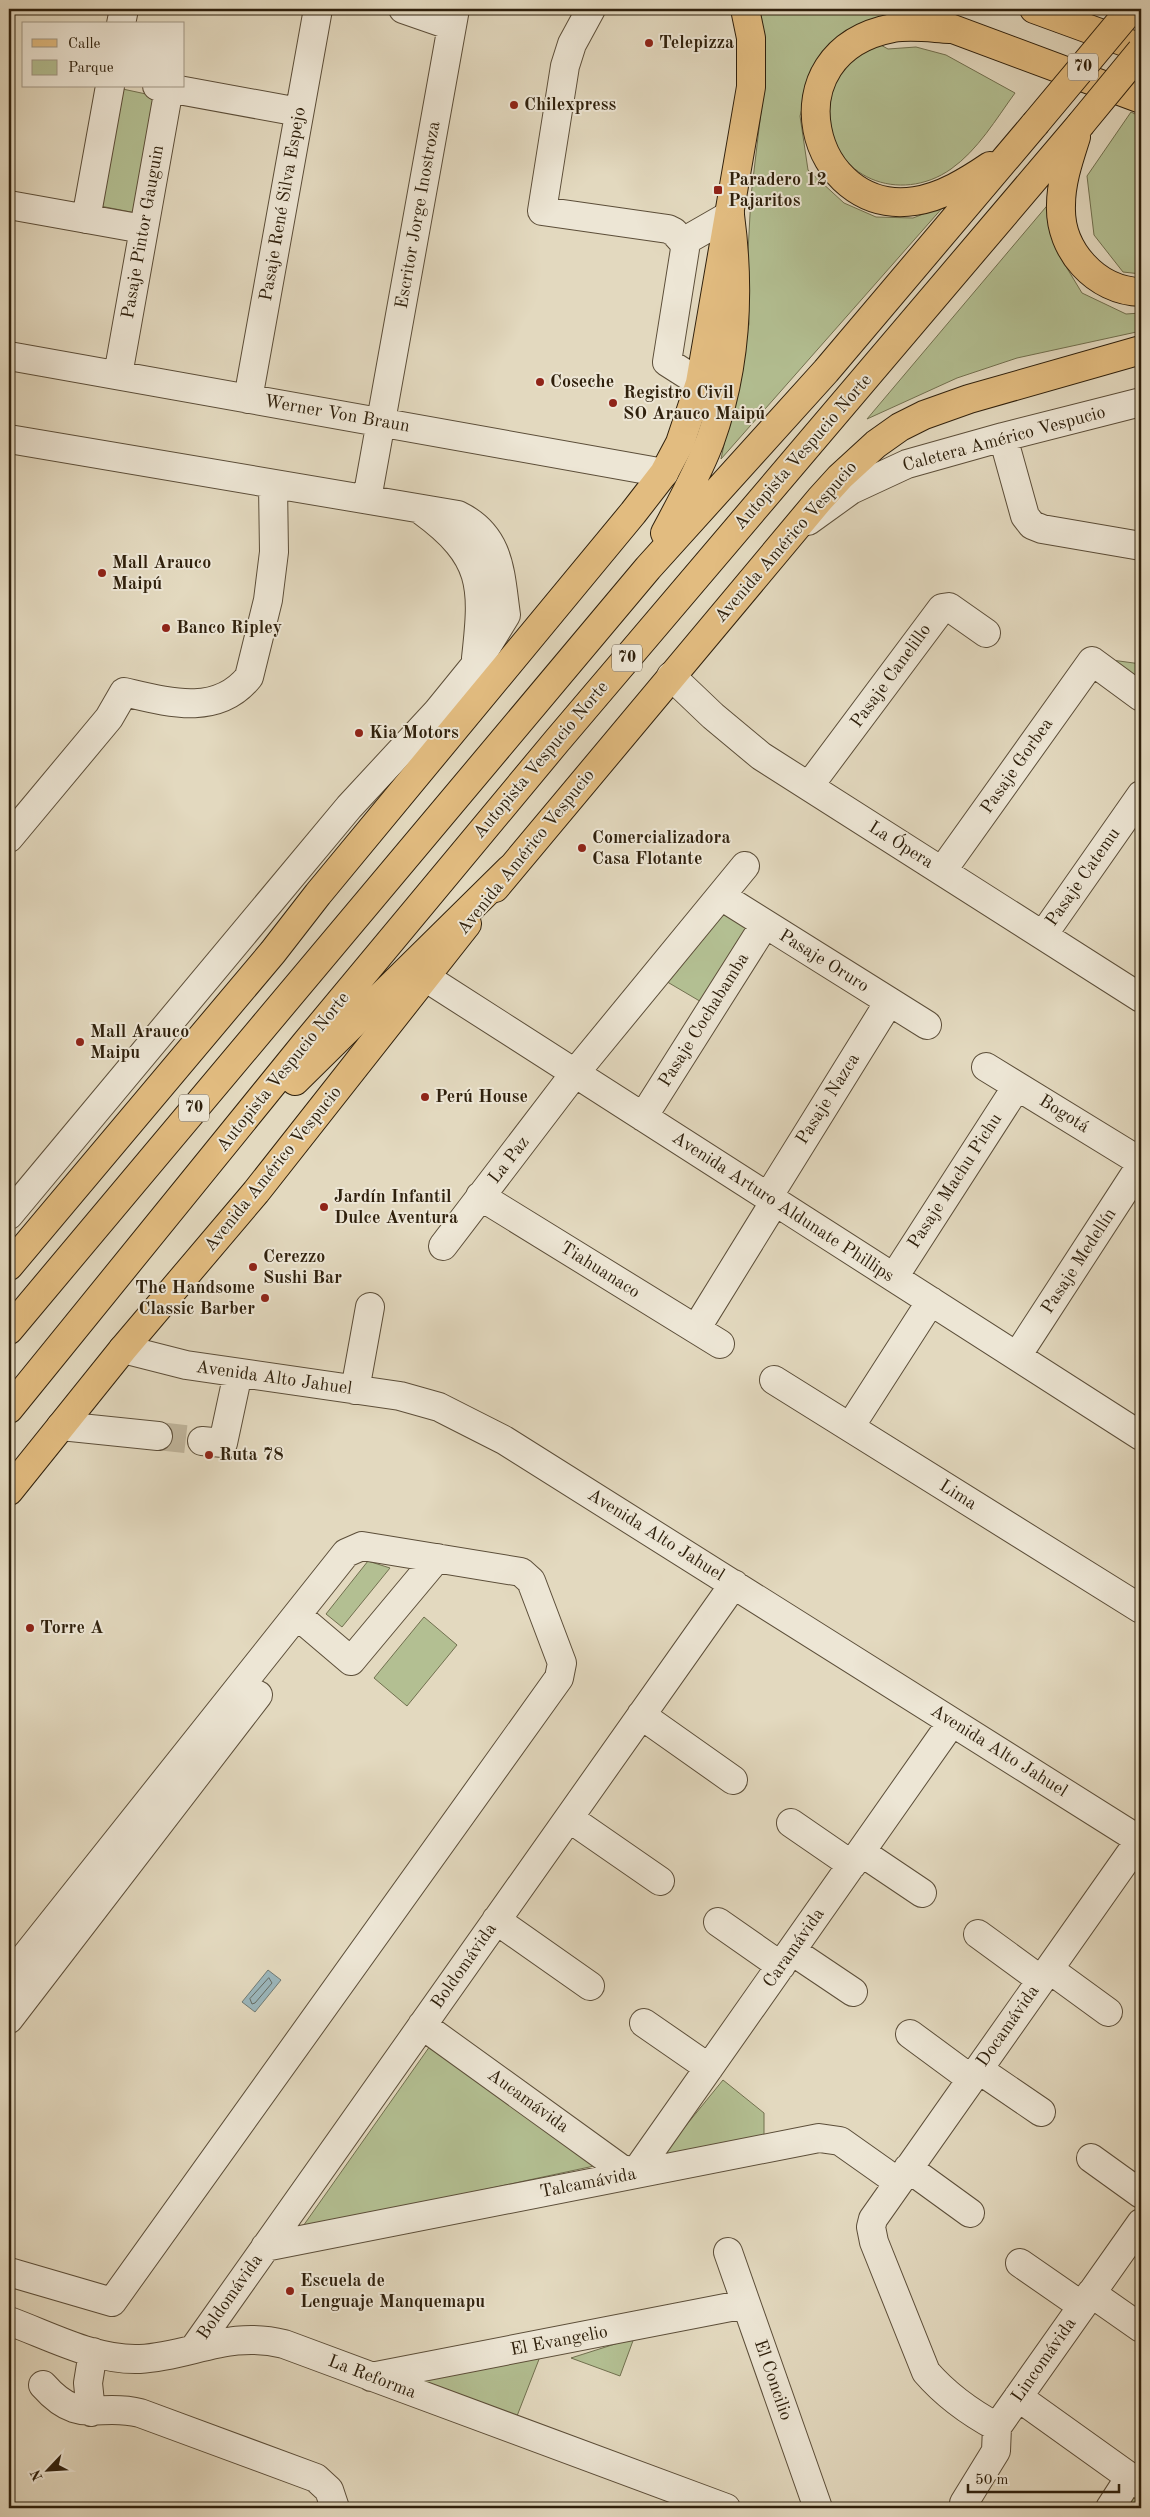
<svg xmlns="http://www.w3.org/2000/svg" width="1150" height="2517" font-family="'Old Standard TT',serif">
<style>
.green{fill:#b3bf92;stroke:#71704f}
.water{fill:#9bb7bd;stroke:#707b76}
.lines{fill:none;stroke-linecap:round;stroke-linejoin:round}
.shore{stroke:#656c64;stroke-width:1}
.minor-tunnel{stroke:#bfb49b;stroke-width:28;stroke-dasharray:28 14;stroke-linecap:butt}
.minor-casing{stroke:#5c4e39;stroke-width:30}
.major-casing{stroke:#2f200c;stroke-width:30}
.highway-casing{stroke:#2f200c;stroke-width:30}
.minor{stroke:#ede6d5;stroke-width:28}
.major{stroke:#e2bc80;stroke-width:28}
.highway{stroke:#e2bc80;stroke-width:28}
.highway-bridge-casing{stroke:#2f200c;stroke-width:30;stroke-linecap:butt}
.highway-bridge{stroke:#e2bc80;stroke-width:28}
.poi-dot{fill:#8f2418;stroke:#ede6d5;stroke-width:2}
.labels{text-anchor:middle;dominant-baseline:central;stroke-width:4;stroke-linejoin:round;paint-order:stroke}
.shield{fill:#ede6d5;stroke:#685b48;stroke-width:1}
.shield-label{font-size:16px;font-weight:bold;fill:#2f200c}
.poi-label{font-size:18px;font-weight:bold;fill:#2f200c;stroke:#ede6d5;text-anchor:start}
.street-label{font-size:18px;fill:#2f200c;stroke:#ede6d5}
</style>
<rect width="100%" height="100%" fill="#e3d9bf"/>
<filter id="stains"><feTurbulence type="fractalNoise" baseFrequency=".004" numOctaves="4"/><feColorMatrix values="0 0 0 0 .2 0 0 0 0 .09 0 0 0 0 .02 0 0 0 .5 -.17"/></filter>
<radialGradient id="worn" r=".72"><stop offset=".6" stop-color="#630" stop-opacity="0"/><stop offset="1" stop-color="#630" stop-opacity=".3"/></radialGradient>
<path class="green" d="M754,9H868L893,18L814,67L800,116L808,170L844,203L876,217L913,218L944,206L721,459L749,324L747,271L751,196L763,95Z
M879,44L888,49L916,47L946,55L1015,93C996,119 978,150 951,169C900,205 830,178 829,113C828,99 832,85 840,73C850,59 865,51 879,44Z
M118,88L160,97L136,213L95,205Z
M1131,112L1141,117V274L1123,272L1094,235L1087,176Z
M1051,201L1059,255L1082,293L1126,314L1141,313V331L1017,358L957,378L867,419Z
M1097,658L1141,664V691Z
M728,911L750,926L703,1003L664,980L713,915Z
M368,1561L390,1568L342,1627L326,1614Z
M424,1617L457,1645L407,1706L374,1678Z
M430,2046L608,2163L301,2229Z
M723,2080L764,2113V2136L657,2161Z
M634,2338L620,2376L571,2358Z
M543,2349L517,2416L408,2380Z
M1132,2493L1141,2499V2508H1122Z"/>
<path class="water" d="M268,1970L281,1980L255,2012L242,2002Z"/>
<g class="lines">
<path class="shore" d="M269,1978L272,1983L255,2003L252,2004L250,1999Z"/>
<path class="minor-tunnel" d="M158,1436L202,1441"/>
<g class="minor-casing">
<path id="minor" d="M403,9L452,26
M591,9L572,44L565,66L542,211L668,229L674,232L683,242
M121,24L124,9
M157,86L299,112
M9,205L143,229
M86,219L110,86
M9,356L664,473
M118,375L169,88
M700,383L667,362L685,249L683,242L730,215
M248,399L318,9
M1003,437L1025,516L1032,525L1042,529L1141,546
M9,439L458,515C501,536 500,573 506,615L476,664L437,712L349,807L9,1215
M367,499L455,9
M422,511C485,557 484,586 476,658
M808,521L851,490L907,464L1003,437L1141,402
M671,676L713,716L761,756L1141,998
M809,786L942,608L949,607L986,633
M9,838L109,718L124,692C167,702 217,717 249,677L268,600L274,552L273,485
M942,871L1092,661L1141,697
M721,896L927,1025
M1043,935L1141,795
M425,977L1141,1436
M986,1067L1141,1162
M643,1117L765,924
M480,1196L720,1344
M768,1197L889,1002
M443,1246L575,1073L745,866
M894,1277L1017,1086
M696,1329L775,1201
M123,1349L186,1365L400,1396L439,1407L504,1440L1141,1841
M1017,1356L1141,1165
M774,1380L1141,1609
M355,1390L370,1307
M61,1426L158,1436
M850,1427L931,1301
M202,1441L223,1443L238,1373
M298,1616L351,1661L437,1558
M641,1715L733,1780
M569,1818L660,1881
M791,1823L852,1865
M861,1852L922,1893
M496,1920L590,1986
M718,1922L781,1966
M978,1934L1041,1980
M792,1951L853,1992
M1049,1969L1108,2012
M9,1977L346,1553L362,1546L521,1572L531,1581L562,1663L559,1678L112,2302L9,2272
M9,2019L258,1695
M644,2023L709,2068
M422,2025L620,2168L635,2173L952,1722
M910,2034L971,2079
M978,2069L1041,2112
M1091,2158L1141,2194
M908,2168L970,2213
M265,2247L819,2138L840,2141L898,2182
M728,2252L818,2508
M1020,2263L1082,2306
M1091,2293L1141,2328
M9,2321C50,2336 96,2361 140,2359C192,2356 229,2330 284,2344L726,2508
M195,2347L734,1584
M371,2377L746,2304
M43,2385C80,2427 97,2402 140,2413L316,2478L329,2490L335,2508
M1018,2397L1141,2485
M91,2412L88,2383L93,2352
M997,2427C971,2413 945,2394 926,2372L874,2242L871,2227L873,2219L1140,1840
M964,2503L996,2451L997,2427L1141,2223
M1110,2508L1130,2477"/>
</g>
<g class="major-casing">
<path id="major" d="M899,9L1141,99
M1034,9L1141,48
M495,888L820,499L840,477L876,444L900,427L924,415L969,399L1141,350
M9,1266L273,952L318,894L633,513L664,473L680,443L700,383L751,87V38L745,9
M9,1491L123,1349L256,1192L467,924"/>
</g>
<g class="highway-casing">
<path id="highway" d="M1049,9L1060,18
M950,29C931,28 912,25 893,28C767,52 810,217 915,201C942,197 968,181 990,166
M1076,137C1069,159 1061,182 1061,205C1059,250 1096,291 1141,292
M665,533C681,503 698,473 710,441C736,369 740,290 730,215
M295,1081L510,869
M9,1330L648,568L826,371L1035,124
M9,1409L305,1044L556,742L1080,125"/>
</g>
<use href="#minor" class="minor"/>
<use href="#major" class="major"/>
<use href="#highway" class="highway"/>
<g class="highway-bridge-casing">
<path id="highway-bridge" d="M1035,124L1131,9
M1080,125L1141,51"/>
</g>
<use href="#highway-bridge" class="highway-bridge"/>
</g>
<g class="poi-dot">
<circle cx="649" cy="43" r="5"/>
<circle cx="514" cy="105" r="5"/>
<rect x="713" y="185" width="10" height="10" rx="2.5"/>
<circle cx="540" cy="382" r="5"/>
<circle cx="613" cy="403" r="5"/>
<circle cx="102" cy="573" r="5"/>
<circle cx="166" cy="628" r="5"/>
<circle cx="359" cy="733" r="5"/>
<circle cx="582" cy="848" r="5"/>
<circle cx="80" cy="1042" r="5"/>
<circle cx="425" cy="1097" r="5"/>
<circle cx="324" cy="1207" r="5"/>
<circle cx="253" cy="1267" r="5"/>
<circle cx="265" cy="1298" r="5"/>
<circle cx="209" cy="1455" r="5"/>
<circle cx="30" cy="1628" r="5"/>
<circle cx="290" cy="2291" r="5"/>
</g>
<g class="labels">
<g class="shield">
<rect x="1068" y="53.5" width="30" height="27" rx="4"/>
<rect x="612" y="644.5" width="30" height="27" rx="4"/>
<rect x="179" y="1094.5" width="30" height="27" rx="4"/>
</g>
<g class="shield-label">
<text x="1083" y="67">70</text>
<text x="627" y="658">70</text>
<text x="194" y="1108">70</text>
</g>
<g class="poi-label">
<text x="659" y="43">Telepizza</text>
<text x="524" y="105">Chilexpress</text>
<text x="728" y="180">Paradero 12<tspan x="728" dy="21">Pajaritos</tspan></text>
<text x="550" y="382">Coseche</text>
<text x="623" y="393">Registro Civil<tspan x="623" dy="21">SO Arauco Maipú</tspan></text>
<text x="112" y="563">Mall Arauco<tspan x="112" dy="21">Maipú</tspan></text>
<text x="176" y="628">Banco Ripley</text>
<text x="369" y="733">Kia Motors</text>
<text x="592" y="838">Comercializadora<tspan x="592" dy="21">Casa Flotante</tspan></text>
<text x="90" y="1032">Mall Arauco<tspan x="90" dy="21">Maipu</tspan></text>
<text x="435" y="1097">Perú House</text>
<text x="334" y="1197">Jardín Infantil<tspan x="334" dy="21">Dulce Aventura</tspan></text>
<text x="263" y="1257">Cerezzo<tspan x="263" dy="21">Sushi Bar</tspan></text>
<text x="255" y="1288" text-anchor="end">The Handsome<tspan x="255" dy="21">Classic Barber</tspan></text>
<text x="219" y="1455">Ruta 78</text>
<text x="40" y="1628">Torre A</text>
<text x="300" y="2281">Escuela de<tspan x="300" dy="21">Lenguaje Manquemapu</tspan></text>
</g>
<g class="street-label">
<text transform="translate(283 204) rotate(-80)">Pasaje René Silva Espejo</text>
<text transform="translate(418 215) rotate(-80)">Escritor Jorge Inostroza</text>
<text transform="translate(143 232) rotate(-80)">Pasaje Pintor Gauguin</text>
<text transform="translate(337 414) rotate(10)">Werner Von Braun</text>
<text transform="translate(1004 439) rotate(-15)">Caletera Américo Vespucio</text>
<text transform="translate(803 452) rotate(-49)">Autopista Vespucio Norte</text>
<text transform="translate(786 542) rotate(-49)">Avenida Américo Vespucio</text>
<text transform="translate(891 676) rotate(-54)">Pasaje Canelillo</text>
<text transform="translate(541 760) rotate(-50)">Autopista Vespucio Norte</text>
<text transform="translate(1017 766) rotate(-55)">Pasaje Gorbea</text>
<text transform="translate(901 845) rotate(32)">La Ópera</text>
<text transform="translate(526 852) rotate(-51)">Avenida Américo Vespucio</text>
<text transform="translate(1083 877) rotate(-55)">Pasaje Catemu</text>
<text transform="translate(824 961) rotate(32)">Pasaje Oruro</text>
<text transform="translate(704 1020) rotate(-58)">Pasaje Cochabamba</text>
<text transform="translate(283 1072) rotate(-51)">Autopista Vespucio Norte</text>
<text transform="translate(828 1099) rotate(-58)">Pasaje Nazca</text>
<text transform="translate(1064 1114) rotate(32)">Bogotá</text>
<text transform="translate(509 1160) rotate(-52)">La Paz</text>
<text transform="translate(273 1169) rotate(-51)">Avenida Américo Vespucio</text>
<text transform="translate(955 1181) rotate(-57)">Pasaje Machu Pichu</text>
<text transform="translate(783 1207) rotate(33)">Avenida Arturo Aldunate Phillips</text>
<text transform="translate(1079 1261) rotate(-57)">Pasaje Medellín</text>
<text transform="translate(600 1270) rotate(32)">Tiahuanaco</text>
<text transform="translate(274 1378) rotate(8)">Avenida Alto Jahuel</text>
<text transform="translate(958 1495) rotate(32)">Lima</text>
<text transform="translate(656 1535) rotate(32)">Avenida Alto Jahuel</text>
<text transform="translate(999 1751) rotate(32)">Avenida Alto Jahuel</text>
<text transform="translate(794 1948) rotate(-55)">Caramávida</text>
<text transform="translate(464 1966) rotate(-55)">Boldomávida</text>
<text transform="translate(1008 2026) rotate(-55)">Docamávida</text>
<text transform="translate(528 2101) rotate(36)">Aucamávida</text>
<text transform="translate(588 2183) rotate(-11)">Talcamávida</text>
<text transform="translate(230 2297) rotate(-55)">Boldomávida</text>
<text transform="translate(559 2341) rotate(-11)">El Evangelio</text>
<text transform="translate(1044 2360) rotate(-55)">Lincomávida</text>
<text transform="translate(372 2377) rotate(21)">La Reforma</text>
<text transform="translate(773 2380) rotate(71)">El Concilio</text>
</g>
</g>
<rect width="1150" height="2517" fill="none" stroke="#e3d9bf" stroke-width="30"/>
<rect x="10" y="10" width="1130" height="2497" fill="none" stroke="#2f200c" stroke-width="2.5"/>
<rect x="15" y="15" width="1120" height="2487" fill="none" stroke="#2f200c"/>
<rect x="22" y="22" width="162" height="65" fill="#ede6d5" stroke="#a19785"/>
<rect x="32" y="39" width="25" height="8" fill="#e2bc80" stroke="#a19785"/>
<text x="68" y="48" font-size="15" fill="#2f200c">Calle</text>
<rect x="32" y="60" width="25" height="15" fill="#b3bf92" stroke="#a19785"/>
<text x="68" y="72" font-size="15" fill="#2f200c">Parque</text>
<g transform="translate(48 2470) rotate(245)" stroke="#ede6d5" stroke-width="4" paint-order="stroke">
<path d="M0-4L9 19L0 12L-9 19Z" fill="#2f200c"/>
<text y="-8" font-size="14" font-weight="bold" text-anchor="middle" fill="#2f200c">N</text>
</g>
<path d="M968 2484v8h151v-8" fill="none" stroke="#2f200c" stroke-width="2.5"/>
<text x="975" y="2484" font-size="15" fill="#2f200c" stroke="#ede6d5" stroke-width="4" paint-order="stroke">50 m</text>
<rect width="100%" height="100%" filter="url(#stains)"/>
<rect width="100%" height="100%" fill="url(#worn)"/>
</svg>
